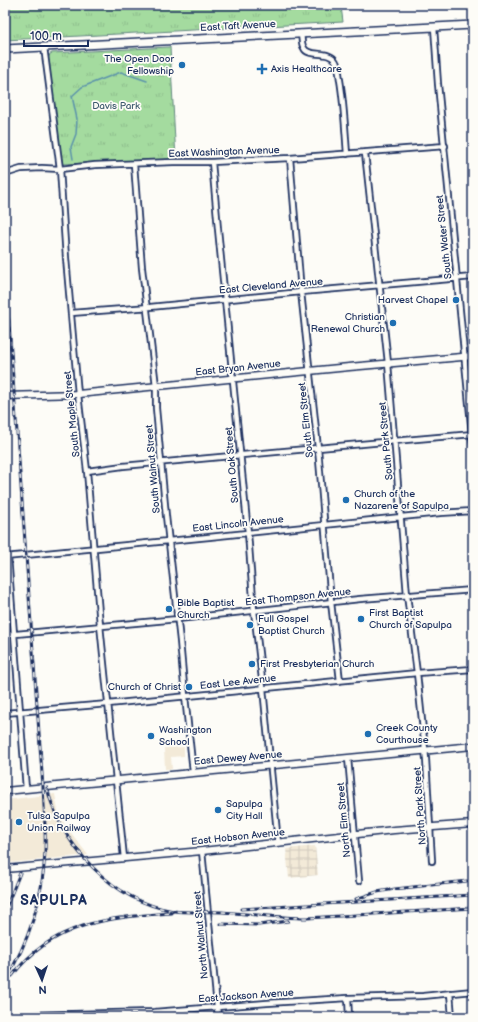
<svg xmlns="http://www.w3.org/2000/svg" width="478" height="1022" font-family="'Balsamiq Sans',sans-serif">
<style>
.built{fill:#f3ead8}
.industrial{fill:url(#industrial-grid)}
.park{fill:url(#park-tufts);stroke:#60857e}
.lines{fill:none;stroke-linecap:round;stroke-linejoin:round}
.stream{stroke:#5a92ab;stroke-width:1.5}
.street-casing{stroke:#1b2f5e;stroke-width:8}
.secondary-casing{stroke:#1b2f5e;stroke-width:9}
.primary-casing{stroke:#1b2f5e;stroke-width:10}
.street{stroke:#fdfcf7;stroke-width:4.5}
.secondary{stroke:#fdfcf7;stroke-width:6}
.primary{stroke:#fdfcf7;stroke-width:7}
.rail-casing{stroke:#1b2f5e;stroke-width:3}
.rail{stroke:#fdfcf7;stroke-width:1.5;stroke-dasharray:4.5;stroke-linecap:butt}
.poi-dot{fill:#1f6fb2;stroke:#fdfcf7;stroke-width:1.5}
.labels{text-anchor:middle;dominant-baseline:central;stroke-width:3.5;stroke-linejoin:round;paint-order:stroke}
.street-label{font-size:10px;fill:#1b2f5e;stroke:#fdfcf7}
.poi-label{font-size:10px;fill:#1b2f5e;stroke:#fdfcf7;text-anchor:start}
.park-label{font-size:10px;fill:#3d5a6e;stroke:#fdfcf7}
.district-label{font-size:14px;font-weight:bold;letter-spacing:1px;fill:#1b2f5e;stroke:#fdfcf7}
</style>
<defs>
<pattern id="industrial-grid" width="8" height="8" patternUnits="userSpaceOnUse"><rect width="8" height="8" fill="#f3ead8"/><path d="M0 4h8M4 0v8" fill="none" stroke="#d0c9bc"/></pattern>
<pattern id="park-tufts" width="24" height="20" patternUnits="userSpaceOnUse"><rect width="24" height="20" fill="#a4db9f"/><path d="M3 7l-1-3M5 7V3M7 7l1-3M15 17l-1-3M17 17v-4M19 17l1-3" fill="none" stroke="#8dbc8b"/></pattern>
</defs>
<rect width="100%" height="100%" fill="#fdfcf7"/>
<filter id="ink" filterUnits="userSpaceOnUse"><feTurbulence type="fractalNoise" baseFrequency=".025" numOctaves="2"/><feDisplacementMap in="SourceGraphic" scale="8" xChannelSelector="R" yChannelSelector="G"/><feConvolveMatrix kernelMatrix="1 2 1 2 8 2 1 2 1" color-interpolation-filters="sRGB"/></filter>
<g filter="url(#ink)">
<path class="built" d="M184,747V756L171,757L172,769H165L164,748Z
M55,794L58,811L65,825L88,855L9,863L5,822V800Z"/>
<path class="industrial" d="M315,846L318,875L289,878L286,849Z"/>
<path class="park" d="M5,5H309V7L341,6L343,22L5,40Z
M170,47L176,160L62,164L48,59L50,54L52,53Z"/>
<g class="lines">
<path class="stream" d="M73,159L71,147L76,134L77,119L72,96L82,87L121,72L147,81"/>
<g class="street-casing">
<path id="street" d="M434,27L438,84L473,445
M301,33C302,38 301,44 304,48C308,58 330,49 336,62C339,67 339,74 340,80C344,104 345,129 347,154
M44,47L60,169L66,258L78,394L87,471L100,625L124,858
M365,153L388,363L407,595L417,673L426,759L432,861
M290,158L301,292L318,448L331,602L340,681
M212,162L218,229L248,533L254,611L263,688L278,843
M134,164L142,268L156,386V408L166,516L180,641L185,696L193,772
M5,174L21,169L42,168L60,169L95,165L173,162H212L290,158L445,146
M71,313L150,307L301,292L473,277
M87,471L123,466L394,441L473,434
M8,556L26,789
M5,557L209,537L440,513L473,511
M5,635L178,619L360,599L473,590
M5,713L108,704L417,673L473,669
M348,758L359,881
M202,851L218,1017
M450,993L452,1017
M348,998L349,1017
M21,1017L31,1015L154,1012L267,1003L348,998L423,996L473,991"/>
</g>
<g class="secondary-casing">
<path id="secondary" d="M5,396L78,394L349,367L473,356
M5,791L473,746
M5,869L202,851L394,830L473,824"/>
</g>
<g class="primary-casing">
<path id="primary" d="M5,49L473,25"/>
</g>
<use href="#street" class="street"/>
<use href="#secondary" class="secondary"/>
<use href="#primary" class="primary"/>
<g class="rail-casing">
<path id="rail" d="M5,269L43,787C44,809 46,830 45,852C43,897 29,943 5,980
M47,788C62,846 112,901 174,911C190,913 206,911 222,912C251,914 279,918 307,918L473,908
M356,899L377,892L395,889L467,881
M241,909L473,895
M5,910L20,873
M221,924L259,925L288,921
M12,976C53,922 109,917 172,913"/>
</g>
<use href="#rail" class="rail"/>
</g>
</g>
<g class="poi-dot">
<circle cx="182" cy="65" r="4"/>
<path d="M260 63h4v4h4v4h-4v4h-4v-4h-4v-4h4z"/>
<circle cx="456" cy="300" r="4"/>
<circle cx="393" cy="323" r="4"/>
<circle cx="346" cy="500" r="4"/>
<circle cx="169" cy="609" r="4"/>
<circle cx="361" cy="619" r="4"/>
<circle cx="250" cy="625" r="4"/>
<circle cx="252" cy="664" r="4"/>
<circle cx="189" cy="687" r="4"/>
<circle cx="368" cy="734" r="4"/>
<circle cx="151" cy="736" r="4"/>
<circle cx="218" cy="810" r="4"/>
<circle cx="19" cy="822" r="4"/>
</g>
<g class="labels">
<g class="street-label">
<text transform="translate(238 26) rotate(-3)">East Taft Avenue</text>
<text transform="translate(224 152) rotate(-2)">East Washington Avenue</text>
<text transform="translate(444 237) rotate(-96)">South Water Street</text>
<text transform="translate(271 286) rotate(-5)">East Cleveland Avenue</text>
<text transform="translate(238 368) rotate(-6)">East Bryan Avenue</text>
<text transform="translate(72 414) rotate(-96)">South Maple Street</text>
<text transform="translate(306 420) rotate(-96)">South Elm Street</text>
<text transform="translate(386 441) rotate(-95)">South Park Street</text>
<text transform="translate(232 465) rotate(-95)">South Oak Street</text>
<text transform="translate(153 469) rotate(-95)">South Walnut Street</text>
<text transform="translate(238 524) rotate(-6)">East Lincoln Avenue</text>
<text transform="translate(298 597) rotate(-6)">East Thompson Avenue</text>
<text transform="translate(238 682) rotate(-6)">East Lee Avenue</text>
<text transform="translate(238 758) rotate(-5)">East Dewey Avenue</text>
<text transform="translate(420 806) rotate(-94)">North Park Street</text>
<text transform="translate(344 820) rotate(-95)">North Elm Street</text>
<text transform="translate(238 837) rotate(-6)">East Hobson Avenue</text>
<text transform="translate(201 935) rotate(-95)">North Walnut Street</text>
<text transform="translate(246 996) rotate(-4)">East Jackson Avenue</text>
</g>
<g class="poi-label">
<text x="174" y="59" text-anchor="end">The Open Door<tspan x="174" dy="12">Fellowship</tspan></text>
<text x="271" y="69">Axis Healthcare</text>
<text x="448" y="300" text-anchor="end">Harvest Chapel</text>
<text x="385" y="317" text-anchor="end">Christian<tspan x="385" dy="12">Renewal Church</tspan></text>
<text x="354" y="494">Church of the<tspan x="354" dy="12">Nazarene of Sapulpa</tspan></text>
<text x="177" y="603">Bible Baptist<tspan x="177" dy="12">Church</tspan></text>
<text x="369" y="613">First Baptist<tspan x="369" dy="12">Church of Sapulpa</tspan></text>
<text x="258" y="619">Full Gospel<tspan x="258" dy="12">Baptist Church</tspan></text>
<text x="260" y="664">First Presbyterian Church</text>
<text x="181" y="687" text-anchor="end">Church of Christ</text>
<text x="376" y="728">Creek County<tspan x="376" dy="12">Courthouse</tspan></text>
<text x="159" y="730">Washington<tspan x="159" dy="12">School</tspan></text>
<text x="226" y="804">Sapulpa<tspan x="226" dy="12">City Hall</tspan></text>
<text x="27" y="816">Tulsa Sapulpa<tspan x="27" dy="12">Union Railway</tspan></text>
</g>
<g class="park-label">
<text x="116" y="106">Davis Park</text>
</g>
<g class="district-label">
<text x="54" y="900">SAPULPA</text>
</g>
</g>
<rect width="478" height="1022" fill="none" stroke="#fdfcf7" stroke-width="20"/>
<rect x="10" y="10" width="458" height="1002" fill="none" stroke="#1b2f5e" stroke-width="1.5" filter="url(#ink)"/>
<g transform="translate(42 980) rotate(177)" stroke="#fdfcf7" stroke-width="3" paint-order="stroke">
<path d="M0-3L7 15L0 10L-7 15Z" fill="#1b2f5e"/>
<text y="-6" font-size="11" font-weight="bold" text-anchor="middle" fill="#1b2f5e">N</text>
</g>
<path d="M24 40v6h64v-6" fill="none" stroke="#1b2f5e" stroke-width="2"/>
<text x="30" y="40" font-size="12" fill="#1b2f5e" stroke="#fdfcf7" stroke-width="3" paint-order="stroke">100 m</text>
</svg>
